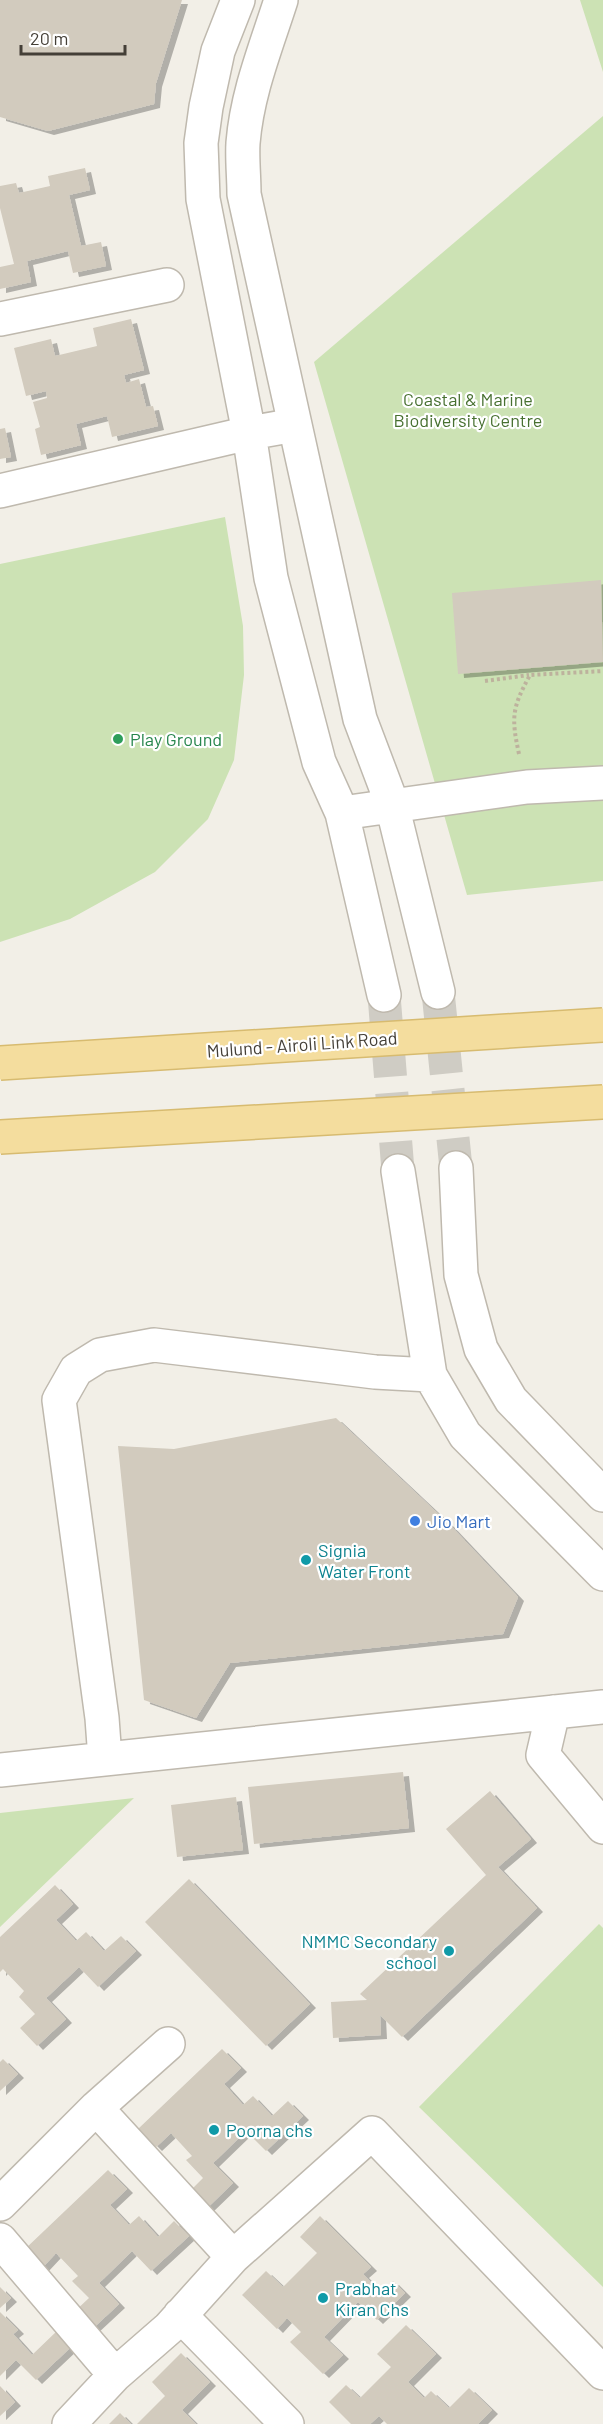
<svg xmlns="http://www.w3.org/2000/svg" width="603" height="2424" font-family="Barlow,sans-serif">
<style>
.green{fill:#cce2b4}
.building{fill:#d2cbbe;filter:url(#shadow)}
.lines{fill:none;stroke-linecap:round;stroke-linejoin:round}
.minor-tunnel{stroke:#cfccc4;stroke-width:33;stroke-dasharray:33 16;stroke-linecap:butt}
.minor-casing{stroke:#bfb9ae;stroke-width:36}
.path{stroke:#bdb29d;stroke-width:4;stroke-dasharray:3 3;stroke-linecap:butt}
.minor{stroke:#fff;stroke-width:33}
.major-bridge-casing{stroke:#d7bb70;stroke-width:36;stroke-linecap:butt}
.major-bridge{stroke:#f4dd9e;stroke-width:33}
.leisure-dot{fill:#2e9e5b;stroke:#fff;stroke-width:2}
.shop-dot{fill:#3f7fe0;stroke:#fff;stroke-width:2}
.culture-dot{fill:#0f9aa8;stroke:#fff;stroke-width:2}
.labels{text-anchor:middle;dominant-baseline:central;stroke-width:4.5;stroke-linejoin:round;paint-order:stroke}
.park-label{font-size:18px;fill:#477030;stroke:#fff}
.leisure-label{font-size:18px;fill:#27864d;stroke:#fff;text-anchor:start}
.street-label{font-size:18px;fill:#443f37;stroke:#fff}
.shop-label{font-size:18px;fill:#366cbe;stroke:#fff;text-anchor:start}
.culture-label{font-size:18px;fill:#0d838f;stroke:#fff;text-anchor:start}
</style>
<defs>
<filter id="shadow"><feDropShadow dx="6" dy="4" stdDeviation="0" flood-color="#0004"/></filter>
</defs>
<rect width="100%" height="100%" fill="#f2efe7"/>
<path class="green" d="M580,0H603V72Z
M603,116V881L467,895L314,362Z
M225,517L243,626L244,675L234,760L208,819L155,872L70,919L0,942V564Z
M134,1798L0,1927V1813Z
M599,1924L603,1928V2287L419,2107Z"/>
<path class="building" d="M0,0H182L156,83L154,104L48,131L0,117Z
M85,168L90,190L69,195L81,246L101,242L106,266L73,273L68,251L27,261L31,282L0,289V267L14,264L0,208V186L16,183L19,193L50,186L48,176Z
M131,319L144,370L124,375L126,383L139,379L146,407L153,406L158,426L112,437L107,416L76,424L81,445L41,455L35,429L40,427L33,402L47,398L46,391L26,396L14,348L51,339L55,356L97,346L93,328Z
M5,428L11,457L0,459V429Z
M601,580L603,662L458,674L452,593Z
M336,1418L449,1524L518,1597L503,1634L230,1663L196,1718L144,1700L118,1446L174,1449Z
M403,1772L409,1828L254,1844L248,1787Z
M490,1791L531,1839L498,1867L537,1908L402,2037L380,2015L381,2035L333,2038L331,2002L367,2000L360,1994L486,1875L446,1829Z
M236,1797L243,1850L177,1857L171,1805Z
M189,1879L310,2004L266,2046L145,1922Z
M55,1885L73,1904L56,1920L76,1941L86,1932L104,1951L121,1936L136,1951L98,1987L79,1967L46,1998L66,2019L37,2046L20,2028L35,2014L19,1997L24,1991L3,1969L0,1972V1937Z
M222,2049L241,2068L224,2084L243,2105L253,2096L272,2116L288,2101L303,2116L266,2151L246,2131L213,2163L233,2183L205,2210L188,2193L203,2178L186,2160L192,2156L171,2133L156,2147L138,2129Z
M3,2059L18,2074L0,2091V2062Z
M108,2170L127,2189L110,2205L129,2225L139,2216L158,2237L174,2221L189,2236L151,2271L132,2251L99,2283L119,2304L90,2331L73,2313L89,2298L72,2281L78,2276L56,2253L42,2268L24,2250Z
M320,2216L371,2267L363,2274L381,2293L393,2281L405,2293L377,2320L358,2302L324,2337L343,2355L323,2374L290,2342L301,2332L287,2318L277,2329L242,2295L266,2271L283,2287L317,2253L300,2237Z
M0,2287L11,2298L0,2308Z
M0,2312L18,2330L13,2334L32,2355L58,2330L73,2345L36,2380L16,2360L0,2376Z
M406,2325L436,2354L408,2382L424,2398L431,2391L449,2408L469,2388L492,2410L478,2424H387L379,2416L370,2424H351L329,2402L346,2385L360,2398L391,2367L377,2354Z
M181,2353L210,2382L182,2410L196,2424H137L165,2396L152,2382Z
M0,2386L15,2402L0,2416Z
M120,2413L131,2424H109Z"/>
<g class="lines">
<path class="minor-tunnel" d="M438,992L456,1168
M384,995L398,1171"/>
<g class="minor-casing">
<path id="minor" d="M238,0L218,51L206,107L201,143L203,199L249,433L271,578L319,762L342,813L384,995
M281,0C266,47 247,93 243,143C242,159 244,177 244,194L360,719L391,801L438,992
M0,319L167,285
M0,491L249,433L295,425
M342,813L527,787L603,783
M456,1168L461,1275L481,1349L511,1400L603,1495
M398,1171L430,1375L465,1435L603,1574
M553,1712L543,1755L603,1827
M105,1759L102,1718L59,1400L76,1370L100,1355L154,1345L375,1372L430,1375
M0,1770L603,1707
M96,2108L233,2257
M0,2204L96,2108L168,2044
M0,2240L115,2375
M180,2315L287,2424
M69,2424L115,2375L169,2328L233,2257L372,2133L603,2373"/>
</g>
<path class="path" d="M485,681L529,675
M519,754C511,717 512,708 530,675L603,671"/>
<use href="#minor" class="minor"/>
<g class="major-bridge-casing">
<path id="major-bridge" d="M0,1063L603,1025
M0,1137L603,1102"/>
</g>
<use href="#major-bridge" class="major-bridge"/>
</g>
<circle class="leisure-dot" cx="118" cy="739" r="6"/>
<circle class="shop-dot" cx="415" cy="1521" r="6"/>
<g class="culture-dot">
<circle cx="306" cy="1560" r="6"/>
<circle cx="449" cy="1951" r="6"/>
<circle cx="214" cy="2130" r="6"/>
<circle cx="323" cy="2298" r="6"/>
</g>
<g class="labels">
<g class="park-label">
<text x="468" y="399">Coastal &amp; Marine<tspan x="468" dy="21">Biodiversity Centre</tspan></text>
</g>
<g class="leisure-label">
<text x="130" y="739">Play Ground</text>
</g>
<g class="street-label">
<text transform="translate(302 1044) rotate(-4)">Mulund - Airoli Link Road</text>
</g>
<g class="shop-label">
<text x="427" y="1521">Jio Mart</text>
</g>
<g class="culture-label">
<text x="318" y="1550">Signia<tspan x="318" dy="21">Water Front</tspan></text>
<text x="437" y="1941" text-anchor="end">NMMC Secondary<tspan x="437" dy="21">school</tspan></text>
<text x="226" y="2130">Poorna chs</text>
<text x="335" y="2288">Prabhat<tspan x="335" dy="21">Kiran Chs</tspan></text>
</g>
</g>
<path d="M21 45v9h104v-9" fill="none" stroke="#443f37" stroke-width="3"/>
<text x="30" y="45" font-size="18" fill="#443f37" stroke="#ffffff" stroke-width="4.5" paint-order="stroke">20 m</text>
</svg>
